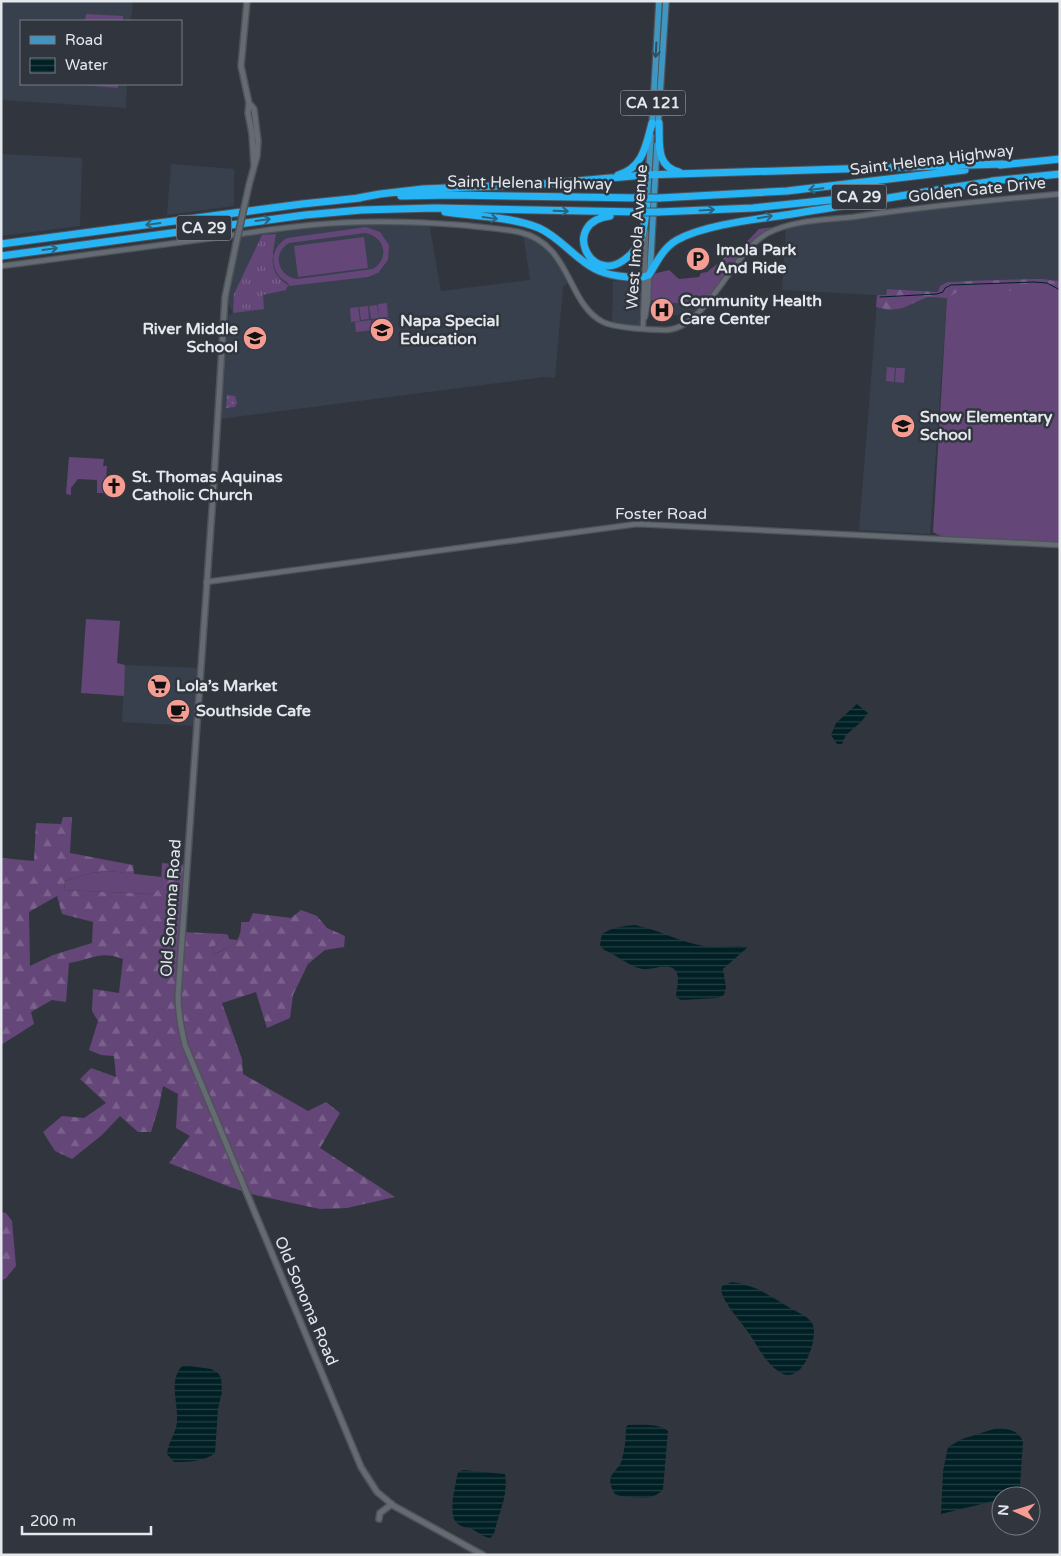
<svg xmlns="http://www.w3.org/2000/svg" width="1061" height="1556" font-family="'Varela Round',sans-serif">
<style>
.built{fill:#38404d}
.grass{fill:#644678;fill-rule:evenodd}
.forest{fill:url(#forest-firs);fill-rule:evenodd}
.park{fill:url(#park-tufts)}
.garden{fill:url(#garden-dots)}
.water{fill:url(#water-rules)}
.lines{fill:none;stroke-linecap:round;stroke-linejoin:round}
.stream{stroke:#002025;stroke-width:1}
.tertiary-casing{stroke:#4e5259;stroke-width:7}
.secondary-casing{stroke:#4e5259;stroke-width:8}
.primary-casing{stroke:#4e5259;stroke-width:8}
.motorway-casing{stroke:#4e5259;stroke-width:9}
.tertiary{stroke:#656b73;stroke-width:4.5}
.secondary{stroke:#656b73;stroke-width:5}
.primary{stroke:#3f97c1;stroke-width:5.5}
.motorway{stroke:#26b4f5;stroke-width:7}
.secondary-bridge-casing{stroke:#4e5259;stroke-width:8;stroke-linecap:butt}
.motorway-bridge-casing{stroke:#4e5259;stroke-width:9;stroke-linecap:butt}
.secondary-bridge{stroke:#656b73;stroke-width:5}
.motorway-bridge{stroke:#26b4f5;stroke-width:7}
.oneway{stroke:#344e5f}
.oneway2{stroke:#2d627e}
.labels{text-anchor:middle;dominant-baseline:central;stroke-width:5;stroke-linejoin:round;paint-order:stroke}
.shield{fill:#31363e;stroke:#aeb2b8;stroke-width:1}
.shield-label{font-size:15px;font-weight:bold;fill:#e4e7ec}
.street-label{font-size:16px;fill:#e4e7ec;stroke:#31363e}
.poi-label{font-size:16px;font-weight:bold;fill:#e4e7ec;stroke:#31363e;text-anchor:start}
</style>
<defs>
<pattern id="forest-firs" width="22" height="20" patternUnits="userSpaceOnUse" patternTransform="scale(1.25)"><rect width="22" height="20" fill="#644678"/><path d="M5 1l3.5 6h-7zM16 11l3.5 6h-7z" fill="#7a618b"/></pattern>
<pattern id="park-tufts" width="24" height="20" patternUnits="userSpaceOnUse" patternTransform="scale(1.25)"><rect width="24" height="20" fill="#644678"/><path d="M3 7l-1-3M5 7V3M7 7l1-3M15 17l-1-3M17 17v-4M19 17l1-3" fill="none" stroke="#7a618b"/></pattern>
<pattern id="garden-dots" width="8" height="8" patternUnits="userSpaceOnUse" patternTransform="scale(1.25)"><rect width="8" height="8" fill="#644678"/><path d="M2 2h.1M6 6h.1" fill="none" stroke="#7a618b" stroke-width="1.8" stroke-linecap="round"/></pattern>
<pattern id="water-rules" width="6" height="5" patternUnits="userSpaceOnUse" patternTransform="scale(1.25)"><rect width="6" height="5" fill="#002025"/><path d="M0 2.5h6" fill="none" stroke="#254045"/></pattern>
</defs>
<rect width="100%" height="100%" fill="#31363e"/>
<path class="built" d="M1,1H133L131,21H21V84H127L126,108L1,100Z
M1,154L82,158L80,226L1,236Z
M171,164L234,169V206L167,215Z
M1060,194V281L938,292L887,289L886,295L947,298L930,534L859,530L876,317L877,295L782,290L786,226Z
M333,223H429L441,291L530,280L523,233L547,247L570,281L563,287L555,378L544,377L220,419L227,316L233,313L226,299L239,234Z
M613,281L643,282V328L612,326Z
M648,300L703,306L694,317L646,312Z
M125,665L200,668L196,726L122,722Z"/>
<path class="grass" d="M86,14L123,16V21H85Z
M81,84H118V88L81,85Z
M366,227L380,232L389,245L388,260L378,273L368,277L289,286L288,283C269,273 268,249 287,238ZM365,233C385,236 390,259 373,269L297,279C277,276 272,253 289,243Z
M364,237L368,268L298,277L294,246Z
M721,261L730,273L703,306L648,300L649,275L669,270L679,279L699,277L701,273L707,272Z
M1041,279L1060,281V545L948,540L933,532L947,298L962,281Z
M387,303L388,317L371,319L369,306L377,305L379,318L378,304Z
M368,306L369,319L361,320L359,307Z
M358,307L360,321L351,322L350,308Z
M389,318L390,327L374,330L372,320Z
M371,320L373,330L356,332L355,322Z
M887,367L895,368L894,382L886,381Z
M896,368H905L904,383L895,382Z
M69,457L104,459L103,466H107L105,493H97V480L78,479L71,488V495L66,494Z
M86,619L120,621L117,663L125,665L124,696L81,693Z
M108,871L162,877L161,887L152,894L64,890L65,881L91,873Z
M225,934L228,935L229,939L237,940L234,945L214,954L212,949Z"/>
<path class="forest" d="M796,224L782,227L760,238L730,273L721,261L731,252L735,254L759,229Z
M1041,279L1053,281L1060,285V294L1048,287H1026L1010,291L997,289L959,291L947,298L927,297L903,308L889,310L876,307L877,295H886L887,289L938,292L940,286L948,282Z
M63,817H72L70,853L133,865L134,874L108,871L91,873L65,881L64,890L152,894L161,887L162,863L186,865L182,932L225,934L212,949L214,954C230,947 242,943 241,922H249L253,913L291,918L301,910L317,916L327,928L345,936L344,947L325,950L308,964L293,995L290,1018L267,1028L256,992L222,1003L242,1059L243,1074L308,1111L326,1102L340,1113L320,1148L395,1197L347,1208L320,1209L255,1195L230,1187L169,1163L190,1136L176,1128L178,1094L163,1086L159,1106L151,1132H138L120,1116L102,1135L72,1159L55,1151L43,1132L62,1116L84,1118L106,1103L80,1079L91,1068L116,1077L114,1056L101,1055L89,1050L98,1021L92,1011L93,989L119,993L123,959C99,950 92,960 69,963L66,1002L52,1000L31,1012L34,1024L1,1045V858L34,861L36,823L61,824ZM57,896L62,914L93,922L92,943L53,955L30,966L29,912Z
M1,1212L6,1213L12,1221L16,1266L6,1278L1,1281Z"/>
<path class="park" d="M276,234C273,255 266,271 288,285L286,290L263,295L264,309L233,313L234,294L262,235Z"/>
<path class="garden" d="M227,395L235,396L237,403L235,407L226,408Z"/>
<path class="water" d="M857,704L868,713L861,722L846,735L842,744H837L831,735L836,723Z
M635,925C659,930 680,942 704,946C718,949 733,944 748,947L723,969L726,987L724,995L718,998L681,1000L676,997C676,990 681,977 675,970C668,963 656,969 647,969C632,970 618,955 604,950L600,945L602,934C613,927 623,926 635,925Z
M732,1282C755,1285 771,1296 790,1308C797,1312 808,1316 812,1323C820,1334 803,1390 778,1371C766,1363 758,1347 750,1335C741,1321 726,1307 721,1291L722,1286Z
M183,1365L211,1369L218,1373L221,1378L222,1392L218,1409L215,1453C204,1462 187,1462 174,1462L167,1454C168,1442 177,1432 177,1420C178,1401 168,1380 183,1365Z
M628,1425C639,1425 659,1423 668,1431L663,1489C654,1502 633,1497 620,1496L615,1494C602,1473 619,1473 622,1459C625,1449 626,1436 626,1427Z
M997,1428C1008,1429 1018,1430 1023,1441L1020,1486C1016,1495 1010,1496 1001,1496V1499L994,1501L941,1514L943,1471L948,1447L962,1439Z
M463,1470L505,1474C509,1495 498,1514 494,1534L490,1538C483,1537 478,1532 472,1529C467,1527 460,1527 457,1523C447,1515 456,1483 458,1472Z"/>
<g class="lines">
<path class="stream" d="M880,297L937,294L943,292L945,288L951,285L1034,282L1047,283L1060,290"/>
<g class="tertiary-casing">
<path id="tertiary" d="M1,266C72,257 143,247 213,238C246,233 278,228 311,225C361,220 411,221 461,225C480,227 500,228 519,232C572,244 566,303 603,322C615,328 651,330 666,330C706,329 732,252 768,233C793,220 825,220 853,217C922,207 990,200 1060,194
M645,317L648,300L649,275
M643,328L646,232
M206,582L637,524L1060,545"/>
</g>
<g class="secondary-casing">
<path id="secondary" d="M247,1L241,66L249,103L248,113L252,134L254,166
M249,103L254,109L258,141L257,156L249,185
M236,244L225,297L213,496L178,996C178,1013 181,1028 185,1045L361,1467L377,1492L394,1506L483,1555
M379,1519L380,1513L392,1504"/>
</g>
<g class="primary-casing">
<path id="primary" d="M652,126L659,1
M658,126L666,1
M647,201L651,136
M650,273L657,145"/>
</g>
<g class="motorway-casing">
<path id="motorway" d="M659,123C660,143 655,166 679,172
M1000,165L1060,159
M618,175C643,168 646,145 652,123
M992,181L1060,174
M401,196L452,195L642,198
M358,198L380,194L423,189L543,184L644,175L1003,164
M659,198L787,191L965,170
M445,212C474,216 512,217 539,228C561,238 574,258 595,269C608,276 629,278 643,277L649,275C657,262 663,248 677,240C706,224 759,219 792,214C860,203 927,191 995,181
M658,212L753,208L869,196
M610,216C561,222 589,285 624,260C631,255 638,247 641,239C645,228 645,216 647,204
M1,244L302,204L360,198
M1,256L305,215L361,210L435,208L641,212"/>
</g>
<use href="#tertiary" class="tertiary"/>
<use href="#secondary" class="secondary"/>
<use href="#primary" class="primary"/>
<use href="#motorway" class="motorway"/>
<g class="secondary-bridge-casing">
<path id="secondary-bridge" d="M236,244L249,185"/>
</g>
<g class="motorway-bridge-casing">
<path id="motorway-bridge" d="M642,198H659
M641,212H658"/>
</g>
<use href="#secondary-bridge" class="secondary-bridge"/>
<use href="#motorway-bridge" class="motorway-bridge"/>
</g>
<defs><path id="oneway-shaft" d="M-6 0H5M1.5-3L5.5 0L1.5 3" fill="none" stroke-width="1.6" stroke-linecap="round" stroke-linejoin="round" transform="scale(1.25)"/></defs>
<use class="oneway" href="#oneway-shaft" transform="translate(656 50) rotate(93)"/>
<g class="oneway2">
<use href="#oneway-shaft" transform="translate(816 189) rotate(174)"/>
<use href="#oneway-shaft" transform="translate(707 210) rotate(-3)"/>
<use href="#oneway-shaft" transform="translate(561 211) rotate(2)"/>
<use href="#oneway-shaft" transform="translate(765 217) rotate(-9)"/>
<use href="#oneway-shaft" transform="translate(490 218) rotate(8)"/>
<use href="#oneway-shaft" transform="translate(263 220) rotate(-8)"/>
<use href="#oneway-shaft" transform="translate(153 224) rotate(172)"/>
<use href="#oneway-shaft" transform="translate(50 249) rotate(-8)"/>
</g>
<defs>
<g id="parking-disc" transform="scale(1.25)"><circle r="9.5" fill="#f59c93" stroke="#31363e"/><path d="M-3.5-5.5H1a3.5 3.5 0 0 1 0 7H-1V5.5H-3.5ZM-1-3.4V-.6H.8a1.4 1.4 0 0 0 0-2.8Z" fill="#111"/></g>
<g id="hospital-disc" transform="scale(1.25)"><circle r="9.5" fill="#f59c93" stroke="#31363e"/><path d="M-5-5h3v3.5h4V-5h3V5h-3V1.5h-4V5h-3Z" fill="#111"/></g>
<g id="school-disc" transform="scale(1.25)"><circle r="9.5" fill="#f59c93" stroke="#31363e"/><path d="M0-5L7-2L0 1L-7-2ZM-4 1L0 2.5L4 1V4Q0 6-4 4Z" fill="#111"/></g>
<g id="church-disc" transform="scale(1.25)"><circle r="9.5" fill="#f59c93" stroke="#31363e"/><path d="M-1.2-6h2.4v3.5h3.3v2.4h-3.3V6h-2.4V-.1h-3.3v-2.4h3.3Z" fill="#111"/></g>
<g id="supermarket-disc" transform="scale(1.25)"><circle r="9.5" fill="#f59c93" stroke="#31363e"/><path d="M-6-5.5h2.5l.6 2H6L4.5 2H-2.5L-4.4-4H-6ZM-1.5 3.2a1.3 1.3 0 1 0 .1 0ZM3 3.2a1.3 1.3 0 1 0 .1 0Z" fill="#111"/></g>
<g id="cafe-disc" transform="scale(1.25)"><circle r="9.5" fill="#f59c93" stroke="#31363e"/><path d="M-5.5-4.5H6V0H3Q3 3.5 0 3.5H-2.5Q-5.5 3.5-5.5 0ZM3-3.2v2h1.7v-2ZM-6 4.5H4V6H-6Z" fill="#111"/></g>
</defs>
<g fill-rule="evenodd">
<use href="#parking-disc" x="698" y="259"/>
<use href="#hospital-disc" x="662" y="310"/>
<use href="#school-disc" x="382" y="330"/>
<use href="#school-disc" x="255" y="338"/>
<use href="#school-disc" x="903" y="426"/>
<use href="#church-disc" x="114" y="486"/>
<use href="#supermarket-disc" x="159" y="686"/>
<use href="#cafe-disc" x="178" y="711"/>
</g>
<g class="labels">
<g class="shield">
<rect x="620.5" y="90.5" width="65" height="25" rx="4"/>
<rect x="831.5" y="184.5" width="55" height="25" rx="4"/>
<rect x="176.5" y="215.5" width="55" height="25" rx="4"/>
</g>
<g class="shield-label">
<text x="653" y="103">CA 121</text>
<text x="859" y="197">CA 29</text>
<text x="204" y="228">CA 29</text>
</g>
<g class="street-label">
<text transform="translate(932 160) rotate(-7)">Saint Helena Highway</text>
<text transform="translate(530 183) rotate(1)">Saint Helena Highway</text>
<text transform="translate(977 190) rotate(-6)">Golden Gate Drive</text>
<text transform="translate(637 237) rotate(-86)">West Imola Avenue</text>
<text x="661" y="514">Foster Road</text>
<text transform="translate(171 908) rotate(-86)">Old Sonoma Road</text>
<text transform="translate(306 1301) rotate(67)">Old Sonoma Road</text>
</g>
<g class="poi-label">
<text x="716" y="250">Imola Park<tspan x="716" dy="18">And Ride</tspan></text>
<text x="680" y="301">Community Health<tspan x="680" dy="18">Care Center</tspan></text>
<text x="400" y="321">Napa Special<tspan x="400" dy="18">Education</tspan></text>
<text x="238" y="329" text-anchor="end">River Middle<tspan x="238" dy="18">School</tspan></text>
<text x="920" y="417">Snow Elementary<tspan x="920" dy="18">School</tspan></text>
<text x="132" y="477">St. Thomas Aquinas<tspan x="132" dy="18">Catholic Church</tspan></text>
<text x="176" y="686">Lola’s Market</text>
<text x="196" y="711">Southside Cafe</text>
</g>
</g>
<rect width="1061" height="1556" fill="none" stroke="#e4e7ec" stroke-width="5"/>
<rect x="20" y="20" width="162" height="65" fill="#31363e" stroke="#797d84"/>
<rect x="30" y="36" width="25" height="8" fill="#3f97c1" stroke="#797d84"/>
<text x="65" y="45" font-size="15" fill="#e4e7ec">Road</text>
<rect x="30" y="58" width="25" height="15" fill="url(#water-rules)" stroke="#797d84"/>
<text x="65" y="70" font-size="15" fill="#e4e7ec">Water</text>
<g transform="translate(1016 1511) rotate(274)"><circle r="24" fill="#31363e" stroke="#797d84"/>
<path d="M0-4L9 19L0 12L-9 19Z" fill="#f59c93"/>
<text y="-8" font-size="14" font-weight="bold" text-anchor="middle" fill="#e4e7ec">N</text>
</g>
<path d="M22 1526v8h129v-8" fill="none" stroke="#e4e7ec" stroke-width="2.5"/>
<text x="30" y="1526" font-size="15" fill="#e4e7ec" stroke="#31363e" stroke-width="4" paint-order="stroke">200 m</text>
</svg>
